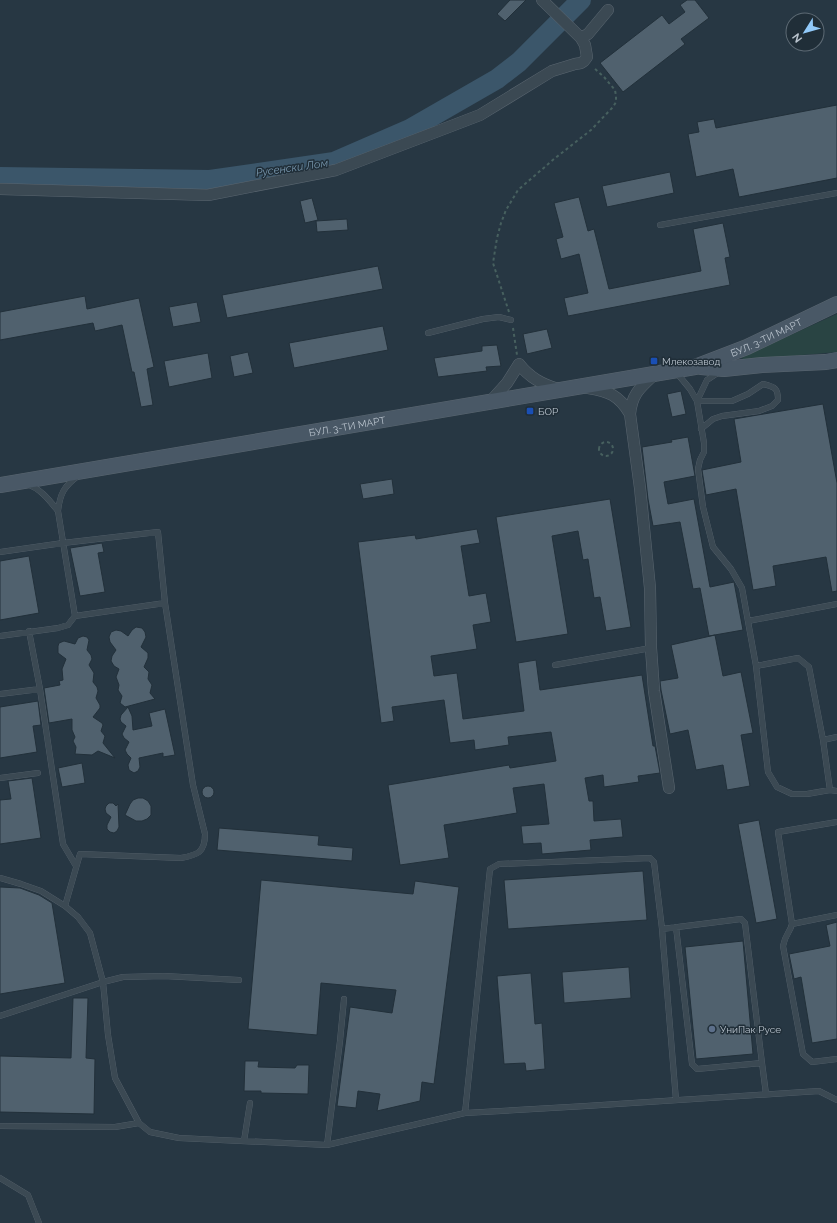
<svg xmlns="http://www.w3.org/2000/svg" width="837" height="1223" font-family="Raleway,sans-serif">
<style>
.green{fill:#294443}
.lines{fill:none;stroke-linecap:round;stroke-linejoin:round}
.river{stroke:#3b566a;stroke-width:20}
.building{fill:#50616e;stroke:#22303a}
.service-casing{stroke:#5a6670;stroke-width:6}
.minor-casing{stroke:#5a6670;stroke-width:12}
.secondary-casing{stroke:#5a6670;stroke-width:16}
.path{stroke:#47605f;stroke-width:2;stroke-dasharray:3 3;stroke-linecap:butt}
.service{stroke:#3b4953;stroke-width:5.5}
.minor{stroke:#3b4953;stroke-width:11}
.secondary{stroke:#495866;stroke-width:15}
.transit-dot{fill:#1a4fb4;stroke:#202e38;stroke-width:1.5}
.service-dot{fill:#5c6f8a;stroke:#202e38;stroke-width:1.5}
.labels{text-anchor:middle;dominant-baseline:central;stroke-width:3;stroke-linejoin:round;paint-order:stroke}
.street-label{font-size:10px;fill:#b9c3cd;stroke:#202e38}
.poi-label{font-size:10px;fill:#b9c3cd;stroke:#202e38;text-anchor:start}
.water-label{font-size:11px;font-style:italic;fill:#7998af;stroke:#202e38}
</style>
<rect width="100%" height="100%" fill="#273743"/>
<path class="green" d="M837,314V352L743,360L742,357Z"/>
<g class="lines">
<path class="river" d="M0,177L210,180L334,162L410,129L497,79L519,62L581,0"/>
</g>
<path class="building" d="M510,0H526L505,21L497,14Z
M687,0H695L709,18L681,39L685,44L623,92L600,63L662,15L669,24L685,12L680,5Z
M837,105V178L739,197L733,169L696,177L688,134L699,132L697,122L714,119L716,128Z
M670,172L674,193L607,207L602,186Z
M579,197L588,231L594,229L609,289L701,271L693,229L723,223L730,257L725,258L730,285L568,316L564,298L588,293L579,254L561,259L556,239L563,237L554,203Z
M312,198L318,220L305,223L300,201Z
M347,219L348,230L317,232L316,221Z
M378,266L383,289L227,318L222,295Z
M85,296L87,309L139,298L154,367L147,369L153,405L141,407L134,372H132L122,325L95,331L93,323L0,340V312Z
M197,302L201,322L173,327L169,307Z
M383,326L388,350L294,368L289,343Z
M547,329L552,348L527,354L523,334Z
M497,345L501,366L486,367L487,371L438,377L434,358L482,351V346Z
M248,352L253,373L234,377L230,356Z
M208,353L212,378L169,387L164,361Z
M681,391L686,414L672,417L667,394Z
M823,404L837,483V591L832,592L826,557L773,566L776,586L753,590L736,489L706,495L702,470L741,462L734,419Z
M688,437L695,476L664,482L668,504L694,499L710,587L734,582L743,630L709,636L700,588L693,589L680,522L653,526L648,499L642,447L672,442L671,440Z
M392,479L394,494L363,499L360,484Z
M610,499L631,627L606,631L600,597L594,598L588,559L583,560L578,531L552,536L568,634L516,642L496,517Z
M477,529L480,543L461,546L469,596L486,593L491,622L473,625L477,649L431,656L434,676L457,673L463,719L524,711L518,663L536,660L540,690L642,675L653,746H655L660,773L638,776L639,782L604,787L603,775L585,778L589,801H593L594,821L621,819L623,837L590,840L591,850L542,854L541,843L523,844L521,826L549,824L544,784L513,788L517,813L444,825L449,858L400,865L388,785L509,765L510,768L556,761L551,732L508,737L509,745L475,750L474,740L450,743L444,700L392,707L394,721L381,723L358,542L415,535L416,539Z
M102,543L104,552L98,553L105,592L80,596L70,548Z
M29,556L39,613L0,620V561Z
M136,627L142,628L145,632L146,637L141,647L148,653V658L144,667L149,672L148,679L152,685L150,693L155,699L125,707L120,703L122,696L118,690L119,685L116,677L119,669L114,666L111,661L112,656L116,650L110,642L109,637L111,632L116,630L121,631L128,636L132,630Z
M715,635L723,676L741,672L753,733L741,735L750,786L727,790L723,765L696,770L688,730L670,734L661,690L660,681L678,678L671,645Z
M83,636L87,637L89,640L87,650L91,655L92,659L89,665L94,673L93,682L97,687L98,691L96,698L100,705V708L93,717L102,723L103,725L101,731L105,736L103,743L115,758L98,751L92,755L75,754L76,747L73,741L75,737L72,730V719L49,723L44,688L60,685L59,681L63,680L62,669L66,659L58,653V646L59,643L64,641L75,644L78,638Z
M38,701L41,725L33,726L37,752L0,758V707Z
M128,707L132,716L133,730L152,726L149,713L165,709L175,755L163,757V753L139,758L140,767L138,771L134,773L129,770L128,765L131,758L127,754L125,750L129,742L124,738L122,734L126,726L121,722L120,719L121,715Z
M82,763L85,783L62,787L58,768Z
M32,778L41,838L0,844V800L11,799L8,781Z
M202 792a6 6 0 1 1 12 0a6 6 0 1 1-12 0Z
M138,798H143L148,801L151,806V815L147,819L142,821H136L125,815L130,804L133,800Z
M109,803H113L116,806L118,804L119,827L117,831L114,833L110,832L107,829V825L111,817L106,813L105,809L106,806Z
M759,820L777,919L756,923L738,824Z
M219,828L319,836L318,845L353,848L352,861L217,850Z
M643,871L647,920L508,929L504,880Z
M261,880L413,894L415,881L459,887L434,1084L422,1082L420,1101L377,1111L380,1094L358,1091L356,1108L337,1106L350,1007L392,1013L396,990L321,983L317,1035L248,1029Z
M0,887L20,888L39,895L52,903L65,983L0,994Z
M837,922V1039L812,1043L801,977L794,979L789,954L830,946L826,925Z
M743,941L753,1054L696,1059L685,947Z
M629,967L631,998L564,1003L562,972Z
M531,973L535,1024L542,1023L545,1069L526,1071L525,1063L504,1064L497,976Z
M73,998H88L86,1058L95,1059L94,1114L0,1112V1056L71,1058Z
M245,1061H259L258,1067L295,1068L297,1065H309L308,1094L261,1093V1091H244Z"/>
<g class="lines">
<g class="service-casing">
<path id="service" d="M660,225L837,193
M428,333L483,319L499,317L511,320
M676,372L690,389L697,401L704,443V452L700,460L698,469L703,507L713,547L731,569L742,588L756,666L768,772L777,787L792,794H807L830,790L837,791
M697,401H732L748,394L763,384C775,387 778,388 778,400L772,406L759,411L722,416L713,419L701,429
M697,401L707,380L719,372
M27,484C41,489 49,500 58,511C60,494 64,486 78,476
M0,552L63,543L158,532L165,603L75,616
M748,621L837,604
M29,631L40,689L63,844L76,866
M0,636L58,628L68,625L75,616L58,511
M555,665L651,648
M756,666L798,658L809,667L823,740L837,737
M0,694L40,689
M823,740L830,790
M0,778L38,773
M837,822L778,832L792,924C790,933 785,934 783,946L803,1054L812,1062L837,1059
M0,878L21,884L41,891L65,906L78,917L90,933L103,982L108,1035L115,1078L139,1123L150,1132L179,1138L327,1145L465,1113L586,1106L819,1091L837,1100
M65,906L80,854L181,858C197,855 205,853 205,834L193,785L165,603
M792,924L837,915
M676,927L692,1064L697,1069L762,1063L766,1094
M662,929L741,919L745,923L762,1063
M0,1016L103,982L123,977L164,976L239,980
M465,1113L490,869L499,864L650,858L654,862L662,929L676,1100
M0,1126L115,1127L139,1123
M244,1141L250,1103
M327,1145L340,1041L344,999
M0,1178L28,1195L39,1223"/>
</g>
<g class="minor-casing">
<path id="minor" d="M581,38L588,34L608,10
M0,189L208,195L336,170L454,125L480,115L552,71L575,64L581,63L584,61L587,57L585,45L581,38L542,0
M588,388C608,391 619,395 630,414C632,393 641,387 656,373
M490,402L507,383L519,364C530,378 542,384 558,389
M630,414L640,488L650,588L651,648L654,691L669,788"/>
</g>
<g class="secondary-casing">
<g id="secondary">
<path d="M701,367L724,369L762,365L826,362L837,360"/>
<path id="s1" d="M0,485L695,367L747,347L837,304"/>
</g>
</g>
<path class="path" d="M509,312L493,263L497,238L501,223L506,210L518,190L554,159L591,130L613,107L616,102V96L615,90L604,77L593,67
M513,328L517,355
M599 449a7 7 0 1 1 14 0a7 7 0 1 1-14 0Z"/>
<use href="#service" class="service"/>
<use href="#minor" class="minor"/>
<use href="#secondary" class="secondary"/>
</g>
<g class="transit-dot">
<rect x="650" y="357" width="8" height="8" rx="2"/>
<rect x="526" y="407" width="8" height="8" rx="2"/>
</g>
<circle class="service-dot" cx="712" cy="1029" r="4"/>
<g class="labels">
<g class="street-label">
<text stroke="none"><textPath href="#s1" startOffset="782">БУЛ. 3-ТИ МАРТ</textPath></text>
<text stroke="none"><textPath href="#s1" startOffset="352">БУЛ. 3-ТИ МАРТ</textPath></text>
</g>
<g class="poi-label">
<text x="662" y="361">Млекозавод</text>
<text x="538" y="411">БОР</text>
<text x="720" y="1029">УниПак Русе</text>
</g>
<g class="water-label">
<text transform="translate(292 168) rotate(-8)">Русенски Лом</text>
</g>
</g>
<g transform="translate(805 32) rotate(233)"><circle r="19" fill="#202e38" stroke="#5d6a74"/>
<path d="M0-3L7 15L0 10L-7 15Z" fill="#91c9f9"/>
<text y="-6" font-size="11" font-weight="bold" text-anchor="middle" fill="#b9c3cd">N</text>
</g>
</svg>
